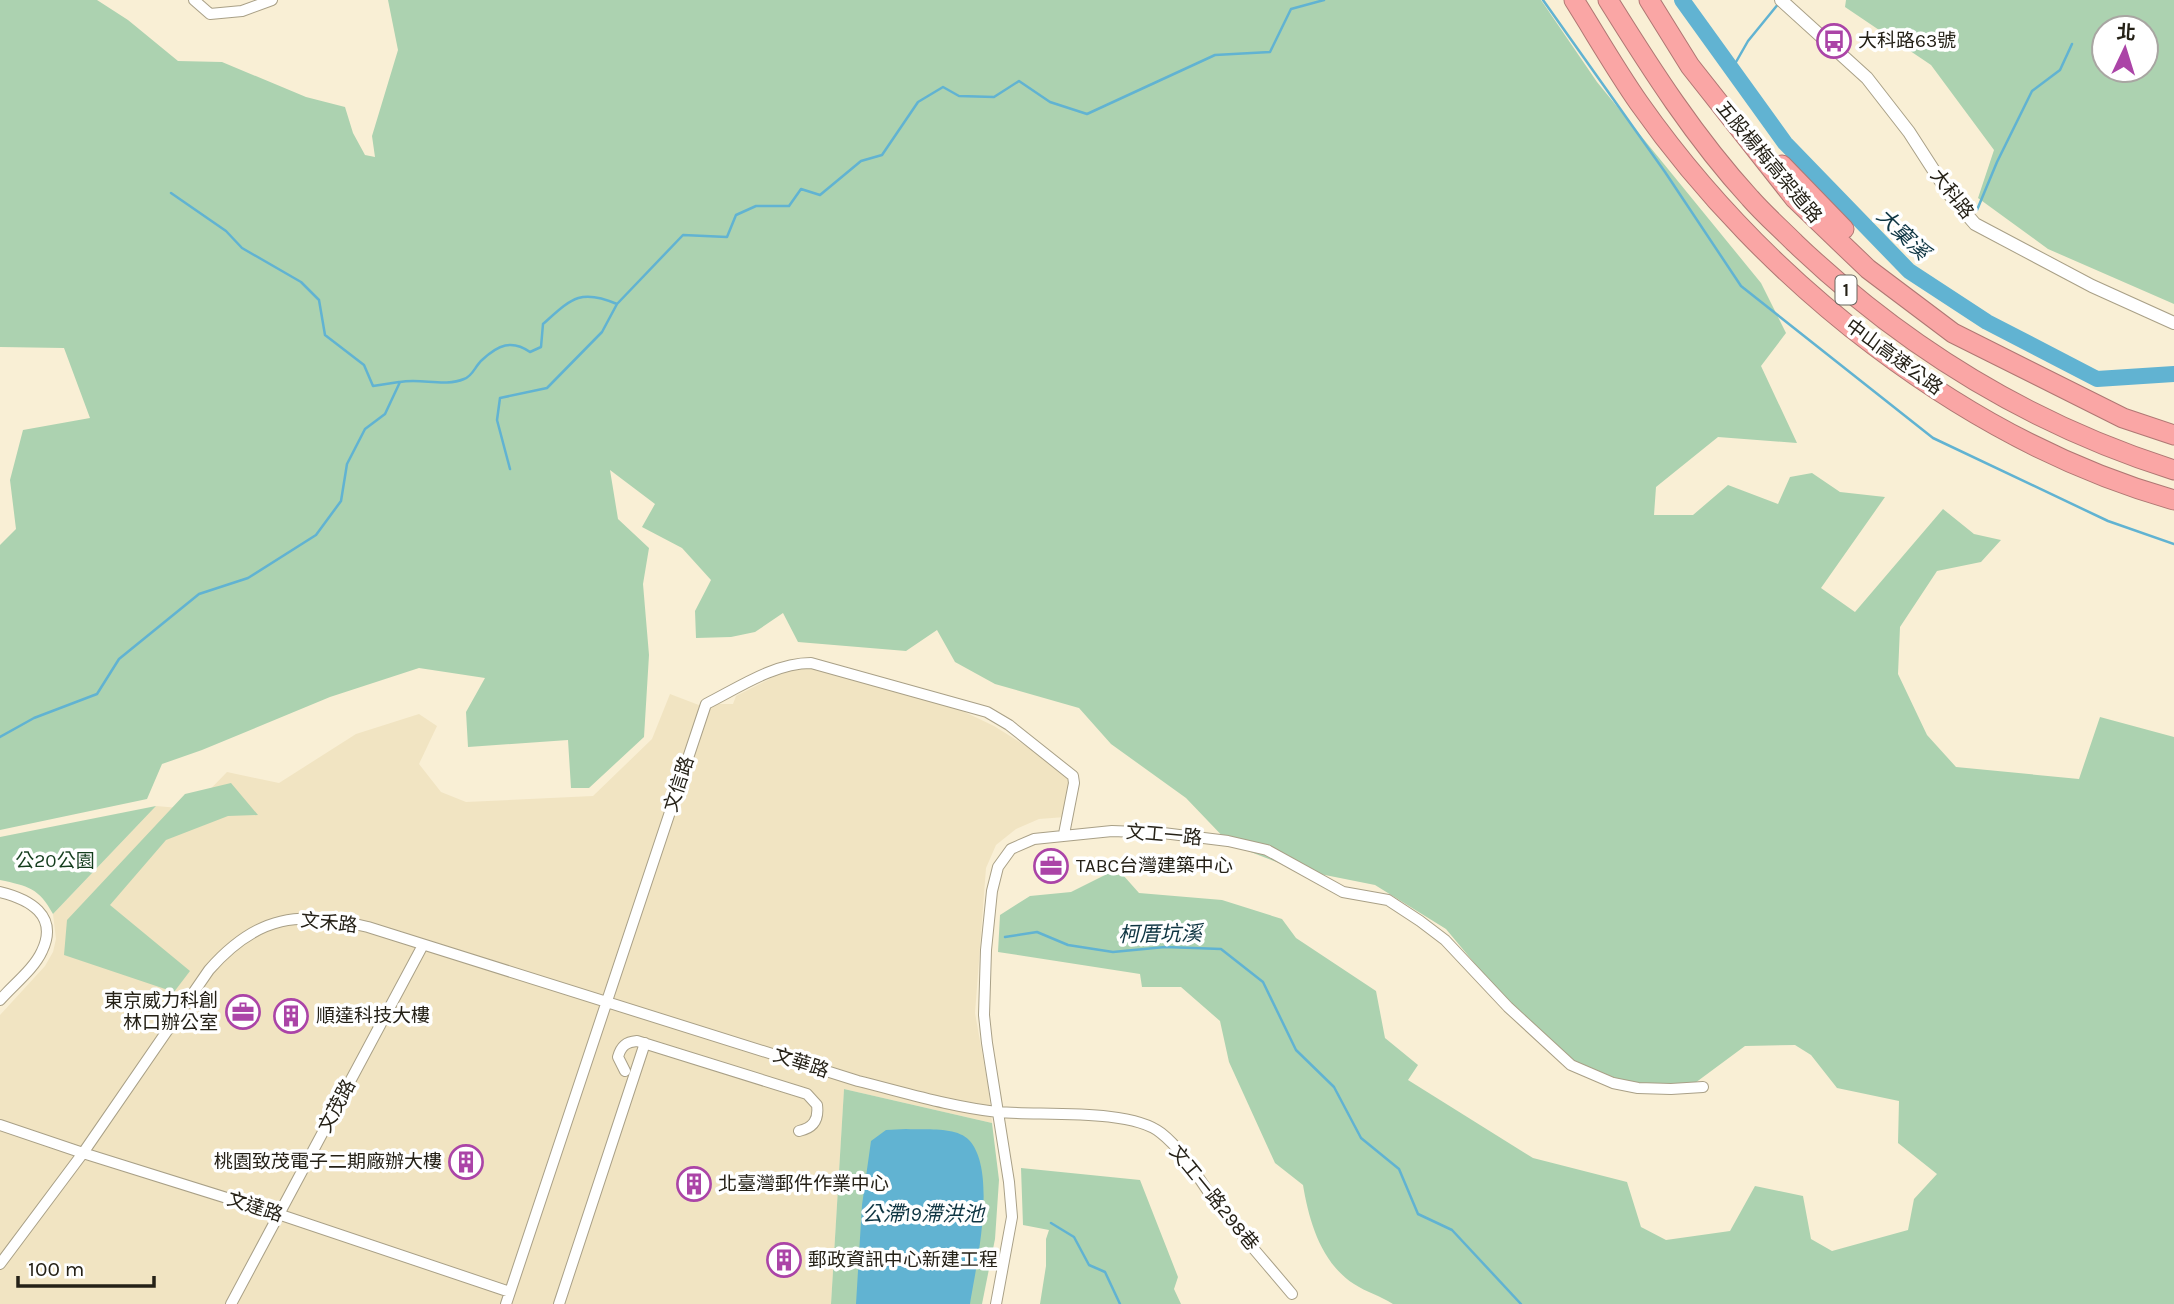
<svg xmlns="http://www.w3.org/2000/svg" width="2174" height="1304" font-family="Karla,'Noto Sans TC',sans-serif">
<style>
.built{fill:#f1e4c2}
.green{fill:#acd2b0;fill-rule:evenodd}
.water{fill:#61b3d2}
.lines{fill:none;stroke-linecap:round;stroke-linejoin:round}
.stream{stroke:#61b3d2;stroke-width:2.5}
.river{stroke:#61b3d2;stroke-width:16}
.minor-casing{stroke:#a9a087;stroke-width:12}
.tertiary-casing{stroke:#a9a087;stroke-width:14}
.motorway-casing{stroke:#af7773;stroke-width:21}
.minor{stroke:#fff;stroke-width:10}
.tertiary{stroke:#fff;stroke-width:12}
.motorway{stroke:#faa6a5;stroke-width:19}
.labels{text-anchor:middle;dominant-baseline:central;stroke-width:7;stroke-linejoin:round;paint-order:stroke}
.shield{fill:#fff;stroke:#66645d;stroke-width:2}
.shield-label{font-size:18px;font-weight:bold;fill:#252117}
.poi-label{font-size:19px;fill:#252117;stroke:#fff;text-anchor:start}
.street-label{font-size:19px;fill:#252117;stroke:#fff}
.park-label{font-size:19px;fill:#143d1d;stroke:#fff}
.water-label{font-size:21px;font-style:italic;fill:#0e3542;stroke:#fff}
</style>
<rect width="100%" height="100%" fill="#f9efd5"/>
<path class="built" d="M802,667L837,674L950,705L994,726L1073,775L1065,817L1039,819L1016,829L996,845L986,868L975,1013L988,1086L992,1123L844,1089L831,1304H0V1015L45,966L53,952L56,939L53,914L156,806L191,809L227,772L279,783L356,734L419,714L437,726L419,764L441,792L466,802L593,796L652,739L670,694L704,707L713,704H733L736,696L789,669Z"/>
<path class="green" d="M0,0H97L128,20L178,61L222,62L306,97L345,107L353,133L365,155L375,157L372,136L398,50L388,0H1541L1597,82L1761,283L1786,333L1761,366L1797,443L1718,437L1656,487L1654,515H1693L1728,485L1778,504L1790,477L1812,473L1840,492L1885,497L1821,588L1855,612L1943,509L1974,534L2001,540L1981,562L1937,571L1900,627L1898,674L1927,735L1956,767L2079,779L2100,717L2174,737V1304H1393C1381,1296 1366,1292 1354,1284C1321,1263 1309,1221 1303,1185L1275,1163L1229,1062L1220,1021L1181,987H1142L1140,974L998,952L1000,915L1030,896L1071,892L1107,874L1123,875L1139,893L1222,900L1282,919L1296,938L1376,991L1385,1038L1418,1065L1408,1080L1533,1158L1627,1182L1641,1227L1666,1240L1730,1231L1755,1186L1803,1196L1811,1239L1832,1251L1908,1230L1914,1199L1937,1174L1898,1143L1899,1101L1837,1088L1811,1055L1795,1045L1745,1046L1695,1083L1639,1086L1579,1069L1491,983L1446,929L1375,885L1295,869L1230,844L1186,798L1111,744L1079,708L995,684L955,662L937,630L906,651L798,642L783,613L755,632L731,637L696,638L695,611L711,580L682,548L642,527L655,504L610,470L618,519L649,548L643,584L649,655L644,737L589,788H571L568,740L468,747L466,712L485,678L419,668L330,697L202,750L162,764L147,799L0,830V545L16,529L10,480L23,430L90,418L64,348L0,347Z
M1846,0H2174V304L2048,249L1978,198L1994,150L1931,65L1845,7ZM2104,28H2146V70H2104Z
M231,783L258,815L228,816L166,840L110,905L190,971L174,992L64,955L67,920L185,794Z
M156,806L53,914C39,888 28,886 0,880V837Z
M844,1089L992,1123L999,1180L995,1239L982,1304H831Z
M1021,1168L1140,1180L1178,1277L1174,1289L1181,1304H1040L1046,1266V1239L1049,1230L1023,1225Z"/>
<path class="water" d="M906,1129C924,1130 956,1126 969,1140C998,1171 976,1266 970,1304H856L862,1205L871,1141L886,1130Z"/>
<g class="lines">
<path class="stream" d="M1543,0L1665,172L1741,286L1933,438L2108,521L2174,544
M1732,69L1748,41L1779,3
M171,193L226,231L242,248L301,282L319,300L325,335L364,365L373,386L399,382
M1977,210L1997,162L2032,91L2060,70L2072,44
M510,469L497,420L500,398L547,388L602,332L617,304
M0,737L34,718L97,694L119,659L199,594L248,578L316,535L341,501L347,464L365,429L385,414L400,382C421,378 445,387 464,379C473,376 475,366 482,360C498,345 512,339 530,352L541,347L543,324C571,299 580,288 617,304L683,235L727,237L736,215L756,206H789L801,189L820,195L861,161L882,155L918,102L943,87L959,96L994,97L1019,81L1050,102L1087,114L1215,55L1270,52L1291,9L1324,0
M1005,937L1037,932L1068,945L1113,952L1165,947L1221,949L1263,982L1296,1050L1334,1087L1361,1138L1399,1169L1418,1214L1452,1230L1521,1304
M1051,1223L1074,1237L1089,1265L1105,1272L1120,1304"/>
<path class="river" d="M1682,0L1785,143L1909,271L1987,322L2097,379L2174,374"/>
<g class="minor-casing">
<path id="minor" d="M194,0L210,14L242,11L272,0
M0,892C29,899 59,915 42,951C34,969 13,985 0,1000
M625,1071L618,1057C621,1046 626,1042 637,1041L807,1094L817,1105C819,1120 813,1128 799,1131
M0,1125L83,1153L278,1214L510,1292
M0,1264L83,1153L209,970C258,914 299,911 368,927L858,1081C903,1092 951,1107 998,1112C1039,1116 1130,1108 1161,1133C1184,1151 1199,1180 1217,1204C1241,1235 1267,1264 1292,1294
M231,1304L423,945
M506,1304L706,704C738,688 774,663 811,663L987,712L1009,725L1073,776L1074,783L1064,834
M559,1304L645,1043
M996,1304L1012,1217L1009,1182L987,1043L984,1015L986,950L992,891L998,867L1011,849L1034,839L1112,831L1163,833L1228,841L1267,850L1343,892L1388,900L1420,921L1445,940L1508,1007L1571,1065L1613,1083L1638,1088L1671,1089L1703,1087"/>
</g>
<g class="tertiary-casing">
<path id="tertiary" d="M1781,0L1867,78L1909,132L1949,194L1975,224L2092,286L2174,323"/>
</g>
<g class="motorway-casing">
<path id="motorway" d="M1574,0C1596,35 1616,70 1639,103C1764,281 1963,440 2174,500
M1608,0C1651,69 1695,138 1750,198C1764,214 1780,228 1795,243C1905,348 2029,424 2174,470
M1649,0L1690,66L1795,199L1868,269L1953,333L2123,418L2174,435
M1782,165L1844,229"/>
</g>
<use href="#minor" class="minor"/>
<use href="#tertiary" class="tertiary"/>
<use href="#motorway" class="motorway"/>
</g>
<defs>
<g id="bus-ring" transform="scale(1.75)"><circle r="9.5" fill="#fff" stroke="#ab44a7" stroke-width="1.5"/><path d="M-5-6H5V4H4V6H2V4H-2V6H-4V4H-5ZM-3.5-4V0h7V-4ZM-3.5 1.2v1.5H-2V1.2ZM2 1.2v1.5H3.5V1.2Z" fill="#ab44a7"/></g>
<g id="office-ring" transform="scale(1.75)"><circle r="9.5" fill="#fff" stroke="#ab44a7" stroke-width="1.5"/><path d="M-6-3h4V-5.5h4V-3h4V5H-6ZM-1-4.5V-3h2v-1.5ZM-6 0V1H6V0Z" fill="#ab44a7"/></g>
<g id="building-ring" transform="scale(1.75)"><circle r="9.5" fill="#fff" stroke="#ab44a7" stroke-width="1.5"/><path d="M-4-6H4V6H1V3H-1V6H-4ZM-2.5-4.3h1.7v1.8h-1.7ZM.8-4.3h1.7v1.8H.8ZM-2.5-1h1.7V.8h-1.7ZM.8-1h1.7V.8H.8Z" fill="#ab44a7"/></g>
</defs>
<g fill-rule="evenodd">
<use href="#bus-ring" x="1834" y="41"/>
<use href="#office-ring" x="1051" y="866"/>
<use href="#office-ring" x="243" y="1012"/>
<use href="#building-ring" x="291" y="1016"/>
<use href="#building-ring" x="466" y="1162"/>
<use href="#building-ring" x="694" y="1184"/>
<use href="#building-ring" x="784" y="1260"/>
</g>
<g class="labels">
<rect class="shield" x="1835.5" y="275.5" width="21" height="29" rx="5"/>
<g class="shield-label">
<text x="1846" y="290">1</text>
</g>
<g class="poi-label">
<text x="1858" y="41">大科路63號</text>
<text x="1076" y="866">TABC台灣建築中心</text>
<text x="218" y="1001" text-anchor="end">東京威力科創<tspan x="218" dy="22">林口辦公室</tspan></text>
<text x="316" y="1016">順達科技大樓</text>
<text x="442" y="1162" text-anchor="end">桃園致茂電子二期廠辦大樓</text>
<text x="718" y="1184">北臺灣郵件作業中心</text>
<text x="808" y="1260">郵政資訊中心新建工程</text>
</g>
<g class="street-label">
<text transform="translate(1769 162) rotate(50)">五股楊梅高架道路</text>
<text transform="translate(1952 194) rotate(52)">大科路</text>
<text transform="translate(1894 357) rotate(36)">中山高速公路</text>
<text transform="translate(679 784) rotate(-72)">文信路</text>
<text transform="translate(1164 835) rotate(5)">文工一路</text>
<text transform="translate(329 923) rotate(6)">文禾路</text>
<text transform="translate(801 1063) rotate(18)">文華路</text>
<text transform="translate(337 1106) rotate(-62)">文茂路</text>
<text transform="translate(1214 1198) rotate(51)">文工一路298巷</text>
<text transform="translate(255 1207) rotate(18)">文達路</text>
</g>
<g class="park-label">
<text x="55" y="861">公20公園</text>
</g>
<g class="water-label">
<text transform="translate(1903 234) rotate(44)">大窠溪</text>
<text transform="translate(1160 934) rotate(-1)">柯厝坑溪</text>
<text x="923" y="1214">公滯19滯洪池</text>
</g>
</g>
<g transform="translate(2125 49) rotate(4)"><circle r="33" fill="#ffffff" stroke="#a8a6a2" stroke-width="2"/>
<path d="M0-5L12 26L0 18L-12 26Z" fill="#ab44a7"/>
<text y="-10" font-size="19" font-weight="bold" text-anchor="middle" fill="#252117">北</text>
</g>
<path d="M18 1276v10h136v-10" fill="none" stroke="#252117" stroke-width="3.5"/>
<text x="28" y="1276" font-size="21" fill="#252117" stroke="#ffffff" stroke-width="5" paint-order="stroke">100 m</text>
</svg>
